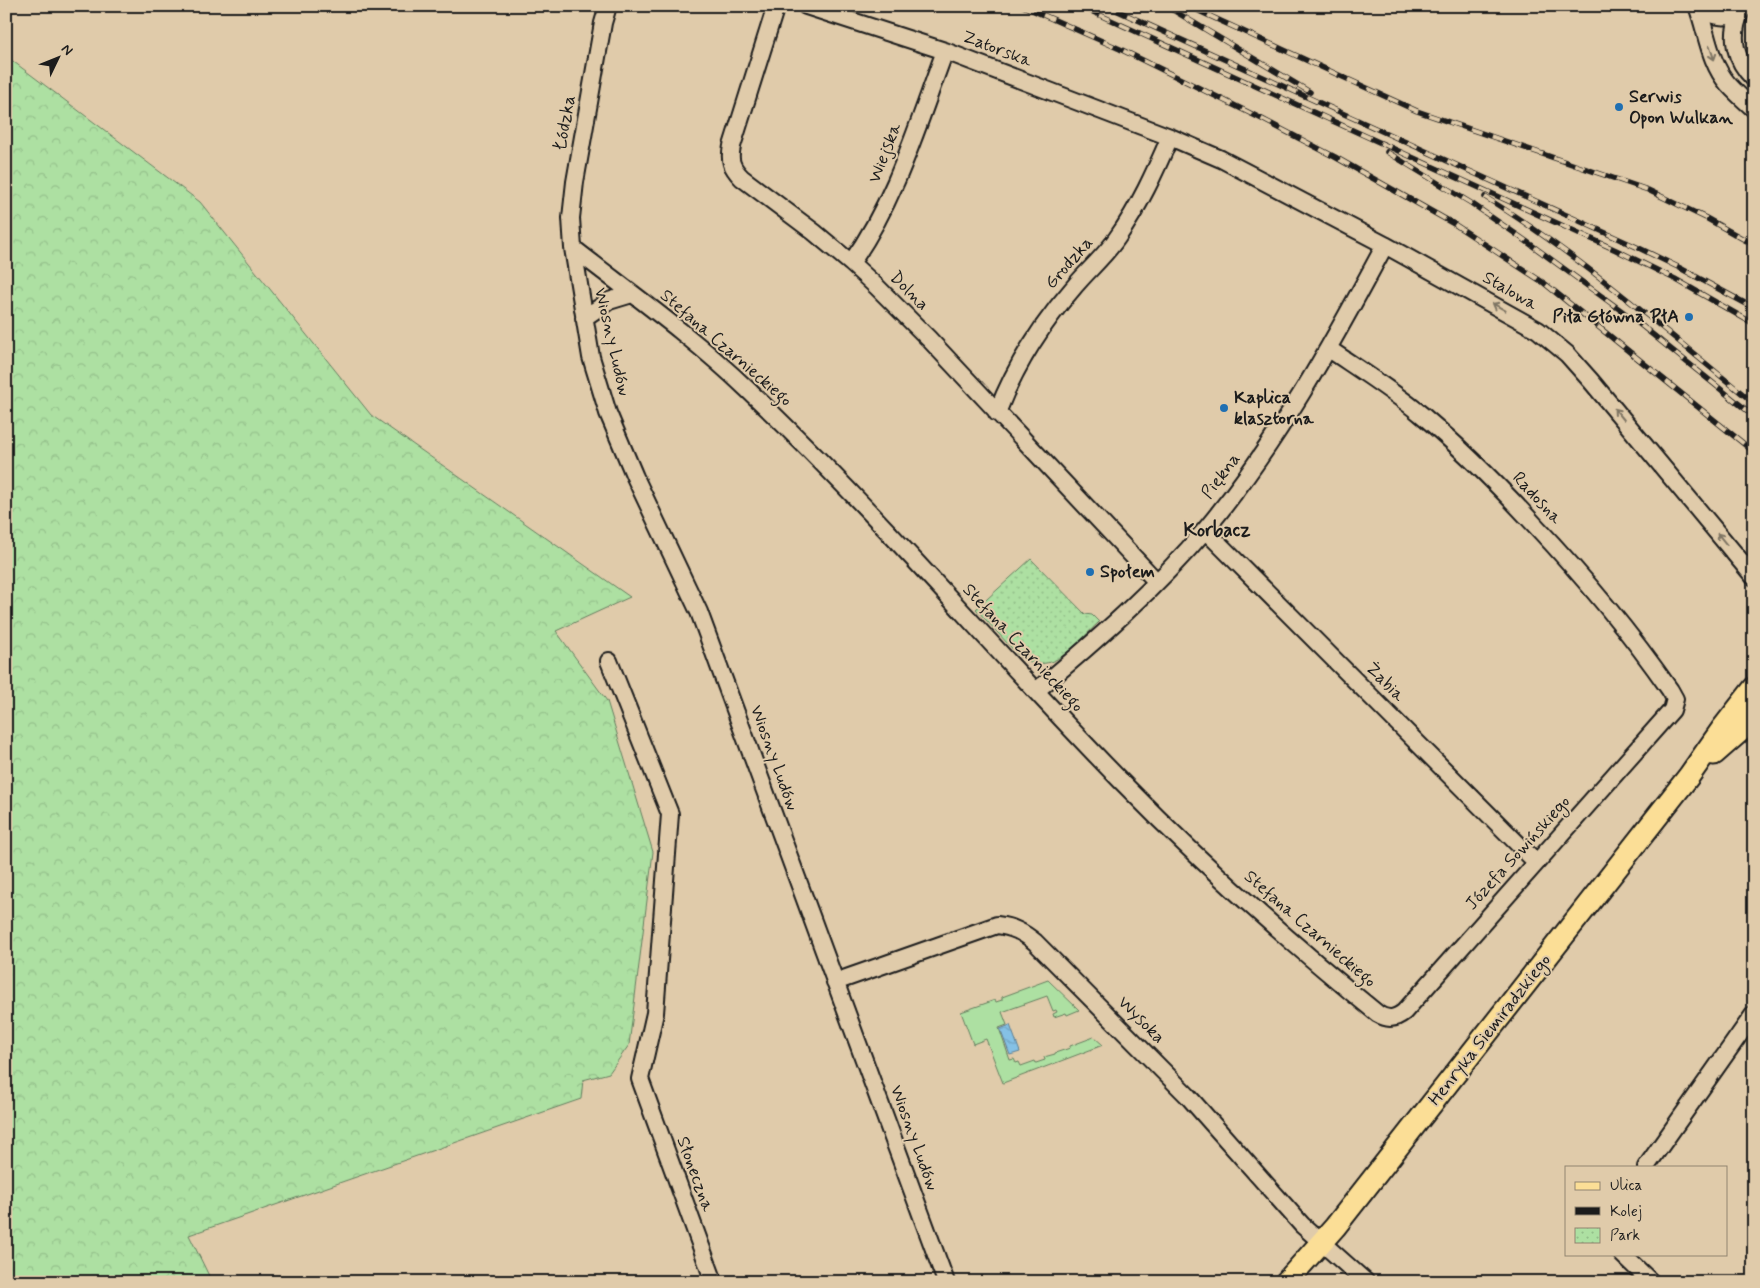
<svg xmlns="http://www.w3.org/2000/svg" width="1760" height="1288" font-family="Mynerve,sans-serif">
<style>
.green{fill:#ade0a2;stroke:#647e5f}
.forest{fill:url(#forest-crowns);stroke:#647e5f}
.park{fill:url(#park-dots);stroke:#647e5f}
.water{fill:url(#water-waves);stroke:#5b7f95}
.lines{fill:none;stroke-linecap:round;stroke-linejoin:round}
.minor-casing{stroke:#1c1c1c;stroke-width:20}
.major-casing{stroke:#1c1c1c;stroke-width:25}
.minor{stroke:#e0cbaa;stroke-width:16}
.major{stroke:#fbde96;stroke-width:21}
.rail-casing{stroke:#1c1c1c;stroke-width:5.5}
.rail{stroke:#e0cbaa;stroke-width:4;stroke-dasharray:11;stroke-linecap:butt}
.oneway{stroke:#7e7463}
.poi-dot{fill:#1f6fb2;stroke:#e0cbaa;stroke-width:2}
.labels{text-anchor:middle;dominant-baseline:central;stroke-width:4;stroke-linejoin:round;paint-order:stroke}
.street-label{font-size:18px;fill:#1c1c1c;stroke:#e0cbaa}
.poi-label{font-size:18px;font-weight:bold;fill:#1c1c1c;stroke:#e0cbaa;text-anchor:start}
.neighbourhood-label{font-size:19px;font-weight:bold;fill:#1c1c1c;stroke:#e0cbaa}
</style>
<defs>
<pattern id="forest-crowns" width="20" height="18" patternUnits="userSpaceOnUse" patternTransform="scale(1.25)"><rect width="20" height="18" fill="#ade0a2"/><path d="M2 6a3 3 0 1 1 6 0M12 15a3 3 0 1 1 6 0" fill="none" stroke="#94c08b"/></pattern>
<pattern id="park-dots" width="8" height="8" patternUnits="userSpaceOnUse" patternTransform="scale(1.25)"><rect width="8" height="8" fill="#ade0a2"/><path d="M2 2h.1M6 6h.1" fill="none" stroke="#94c08b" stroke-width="1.8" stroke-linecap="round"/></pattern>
<pattern id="water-waves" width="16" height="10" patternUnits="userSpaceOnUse" patternTransform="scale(1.25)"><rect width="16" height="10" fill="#85c1e5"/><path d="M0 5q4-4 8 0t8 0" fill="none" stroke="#72a5c4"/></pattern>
</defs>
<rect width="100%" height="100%" fill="#e0cbaa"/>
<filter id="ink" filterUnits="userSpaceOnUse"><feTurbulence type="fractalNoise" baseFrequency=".02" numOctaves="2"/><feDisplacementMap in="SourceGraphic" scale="10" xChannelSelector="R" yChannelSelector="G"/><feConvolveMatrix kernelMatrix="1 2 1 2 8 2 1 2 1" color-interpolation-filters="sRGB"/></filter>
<g filter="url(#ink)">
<path class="green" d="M1048,980L1079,1010L1067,1015L1066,1013L1054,1017L1053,1014L1057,1012L1056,1010L1053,1011L1047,996L1002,1012L1007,1025L999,1028L1010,1060L1014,1059L1016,1063L1019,1062L1021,1066L1035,1061L1036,1063L1045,1060L1044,1057L1055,1054V1053L1070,1048V1046L1094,1037L1103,1045L1003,1083L986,1039L973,1044L961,1012L995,1000L996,1002L1002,1000V997Z"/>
<path class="forest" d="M6,56L200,202L371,415L630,597L556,631L607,701L653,852L629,1045L609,1073L583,1080L581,1099L189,1235L212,1282H6Z"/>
<path class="park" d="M1031,559L1085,614L1092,615L1099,622C1075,644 1052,679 1019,656L976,609Z"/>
<path class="water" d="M1010,1025L1020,1052L1010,1055L1000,1029Z"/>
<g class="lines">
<g class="minor-casing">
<path id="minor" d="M608,6L603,23L575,182L571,218L573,248L591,357L608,413L635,477L699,612L946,1282
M776,6L732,146C729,160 731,167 742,178L814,232L851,263L877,287L929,339L1157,582
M806,6L945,51L1170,137L1221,159L1385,245L1538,330L1567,354L1591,381L1754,577
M1697,6C1707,32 1709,62 1728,84C1736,93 1745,101 1754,109
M1697,6C1712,18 1730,21 1745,8
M1741,11C1729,37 1735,60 1754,79
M573,248C632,294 693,337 747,389C878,513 995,652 1121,781C1202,864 1288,941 1378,1014C1388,1020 1395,1019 1404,1012L1672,710L1675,699L1670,690C1629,631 1582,575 1533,523C1498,485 1461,448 1422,415C1392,390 1360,370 1329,349
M851,263C896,200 918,123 945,51
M584,318L609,301L632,294
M997,413C1015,366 1041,325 1074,287C1088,270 1105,256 1117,238C1139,207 1155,172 1170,137
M1205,530L1536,862
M609,661L670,814L655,1013L640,1079L714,1282
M1036,691C1096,641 1155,589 1206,529C1278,442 1332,344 1385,245
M835,982L997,925C1013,927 1023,932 1035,942L1187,1095L1302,1225L1366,1282
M1646,1167L1754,1014
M1622,1254L1651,1282"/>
</g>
<g class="major-casing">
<path id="major" d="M1714,754L1754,719
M1286,1282L1335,1227L1689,776L1722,729L1754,688"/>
</g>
<use href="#minor" class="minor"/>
<use href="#major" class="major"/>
<g class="rail-casing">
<path id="rail" d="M1023,6L1120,49L1262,119L1335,157L1454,224L1544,283L1754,452
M1080,6L1616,250L1675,279L1754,324
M1107,6L1641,249L1680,268L1754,308
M1166,6L1310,92
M1188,6L1417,111L1648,190L1706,218L1754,245
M1387,152L1471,203L1526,241L1637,322L1754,416
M1485,197C1581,256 1666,332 1754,403"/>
</g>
<use href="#rail" class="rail"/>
</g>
<defs><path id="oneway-shaft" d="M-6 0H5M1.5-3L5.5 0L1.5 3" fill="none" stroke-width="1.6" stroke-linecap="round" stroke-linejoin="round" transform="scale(1.25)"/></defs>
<g class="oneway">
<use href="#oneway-shaft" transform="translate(1712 53) rotate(72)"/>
<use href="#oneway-shaft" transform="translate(1499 307) rotate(-151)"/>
<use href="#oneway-shaft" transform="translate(1619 414) rotate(-130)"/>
<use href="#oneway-shaft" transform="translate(1722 539) rotate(-129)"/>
</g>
</g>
<g class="poi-dot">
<circle cx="1619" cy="107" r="5"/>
<circle cx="1689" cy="317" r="5"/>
<circle cx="1224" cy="408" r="5"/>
<circle cx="1090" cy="572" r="5"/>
</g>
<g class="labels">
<g class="street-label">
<text transform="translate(997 49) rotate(21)">Zatorska</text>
<text transform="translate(565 123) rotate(-80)">Łódzka</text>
<text transform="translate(885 153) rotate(-69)">Wiejska</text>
<text transform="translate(1069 263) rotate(-49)">Grodzka</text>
<text transform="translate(909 291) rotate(45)">Dolna</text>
<text transform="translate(1510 291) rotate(30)">Stalowa</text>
<text transform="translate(612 342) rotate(77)">Wiosny Ludów</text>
<text transform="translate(726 348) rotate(41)">Stefana Czarnieckiego</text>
<text transform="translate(1221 476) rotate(-53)">Piękna</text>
<text transform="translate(1537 498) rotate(47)">Radosna</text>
<text transform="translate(1023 648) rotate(47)">Stefana Czarnieckiego</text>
<text transform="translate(1385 682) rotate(45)">Żabia</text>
<text transform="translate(774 758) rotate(70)">Wiosny Ludów</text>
<text transform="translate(1518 853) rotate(-48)">Józefa Sowińskiego</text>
<text transform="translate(1310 929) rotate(41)">Stefana Czarnieckiego</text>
<text transform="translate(1141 1020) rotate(45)">Wysoka</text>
<text transform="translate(1490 1030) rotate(-52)">Henryka Siemiradzkiego</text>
<text transform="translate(914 1138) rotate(70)">Wiosny Ludów</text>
<text transform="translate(695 1174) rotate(70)">Słoneczna</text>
</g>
<g class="poi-label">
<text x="1629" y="97">Serwis<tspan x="1629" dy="21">Opon Wulkan</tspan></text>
<text x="1679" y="317" text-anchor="end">Piła Główna PłA</text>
<text x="1234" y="398">Kaplica<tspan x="1234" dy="21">klasztorna</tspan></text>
<text x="1100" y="572">Społem</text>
</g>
<g class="neighbourhood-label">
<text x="1217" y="530">Korbacz</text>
</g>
</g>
<rect width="1760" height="1288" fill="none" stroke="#e0cbaa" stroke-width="25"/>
<rect x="12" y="12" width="1735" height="1263" fill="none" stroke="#1c1c1c" stroke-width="2" filter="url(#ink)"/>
<rect x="1565" y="1166" width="162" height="90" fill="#e0cbaa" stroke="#928571"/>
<rect x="1575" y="1182" width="25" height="8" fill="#fbde96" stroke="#928571"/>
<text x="1610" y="1190" font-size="15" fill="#1c1c1c">Ulica</text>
<rect x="1575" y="1207" width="25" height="8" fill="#1c1c1c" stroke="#928571"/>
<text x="1610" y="1216" font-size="15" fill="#1c1c1c">Kolej</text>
<rect x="1575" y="1228" width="25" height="15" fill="url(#park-dots)" stroke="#928571"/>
<text x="1610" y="1240" font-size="15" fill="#1c1c1c">Park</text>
<g transform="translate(58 58) rotate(47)" stroke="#e0cbaa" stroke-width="4" paint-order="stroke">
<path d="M0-4L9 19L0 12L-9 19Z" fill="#1c1c1c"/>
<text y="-8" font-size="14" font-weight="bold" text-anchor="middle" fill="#1c1c1c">N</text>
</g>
</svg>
